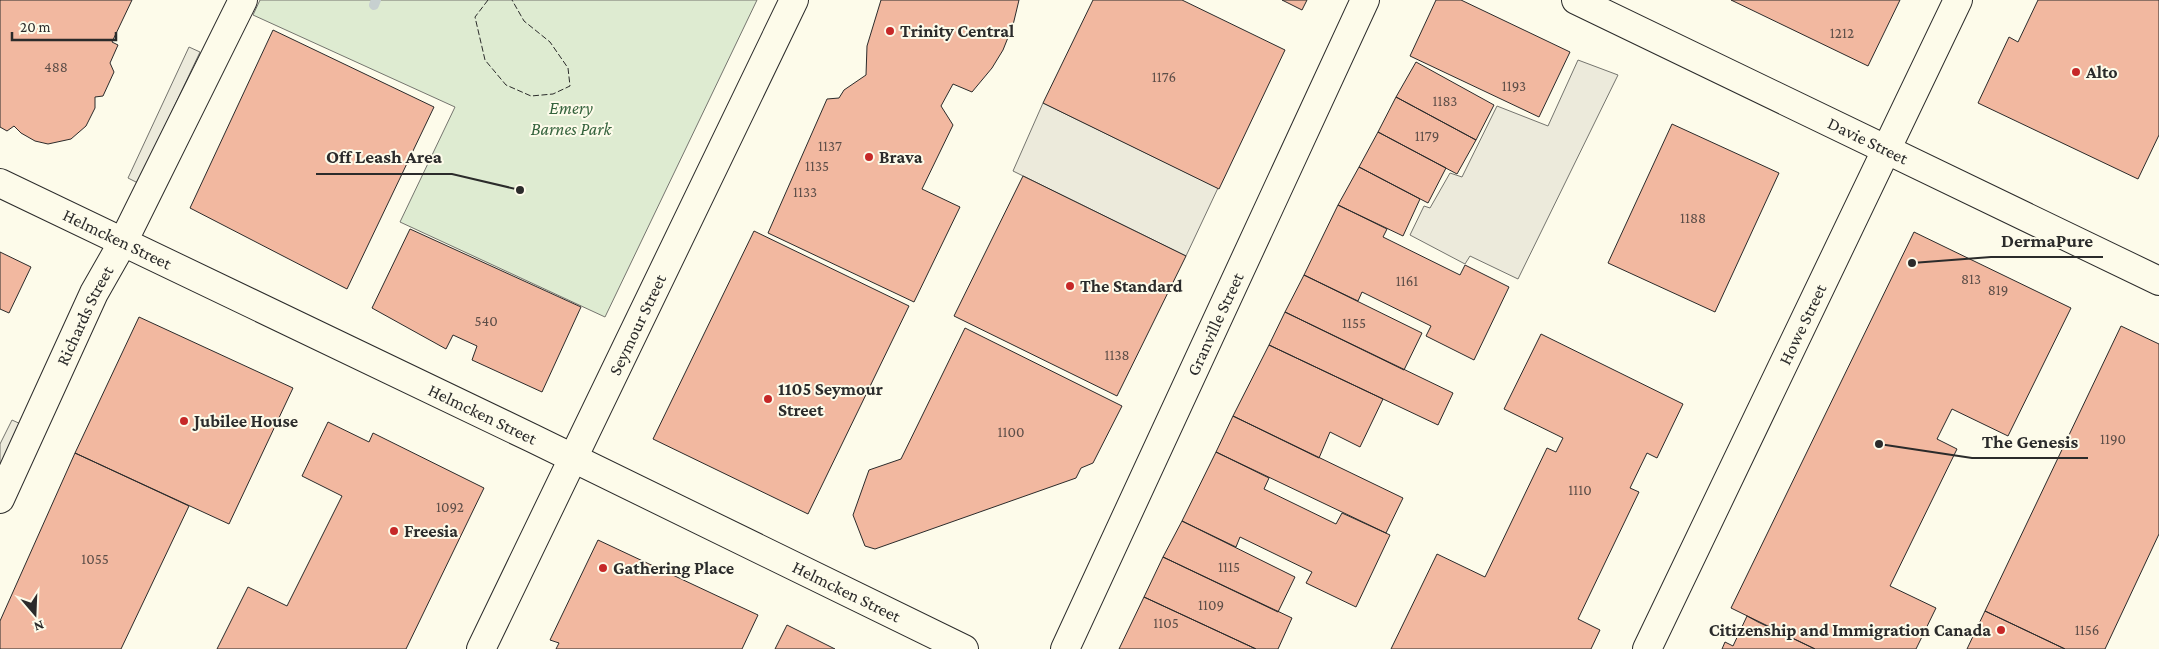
<svg xmlns="http://www.w3.org/2000/svg" width="2159" height="649" font-family="'Crimson Pro',serif">
<style>
.green{fill:#deebd1;stroke:#74746e}
.parking{fill:#eceadb;stroke:#74746e}
.lines{fill:none;stroke-linecap:round;stroke-linejoin:round}
.stream{stroke:#c7d0d0;stroke-width:10}
.building{fill:#f2b8a0;stroke:#2b2b2b}
.minor-casing{stroke:#2b2b2b;stroke-width:30}
.major-casing{stroke:#2b2b2b;stroke-width:30}
.highway-casing{stroke:#2b2b2b;stroke-width:30}
.minor{stroke:#fdfbea;stroke-width:28}
.major{stroke:#fdfbea;stroke-width:28}
.highway{stroke:#fdfbea;stroke-width:28}
.fence{stroke:#2b2b2b;stroke-width:1;stroke-dasharray:6 2.5;stroke-linecap:butt}
.poi-dot{fill:#c62828;stroke:#fdfbea;stroke-width:2}
.labels{text-anchor:middle;dominant-baseline:central;stroke-width:4;stroke-linejoin:round;paint-order:stroke}
.number-label{font-size:15px;fill:#5d4e48}
.poi-label{font-size:18px;font-weight:bold;fill:#2b2b2b;stroke:#fdfbea;text-anchor:start}
.park-label{font-size:18px;font-style:italic;fill:#34623c;stroke:#fdfbea}
.street-label{font-size:18px;fill:#2b2b2b;stroke:#fdfbea}
.leader{fill:none;stroke:#2b2b2b;stroke-width:2}
.callout-dot{fill:#2b2b2b;stroke:#fdfbea;stroke-width:2}
.callout-label{font-size:19px;text-anchor:middle;font-weight:bold;fill:#2b2b2b;stroke:#fdfbea;stroke-width:4;stroke-linejoin:round;paint-order:stroke}
</style>
<rect width="100%" height="100%" fill="#fdfbea"/>
<path class="green" d="M260,0H757L605,317L400,222L455,107L253,15Z"/>
<path class="parking" d="M189,47L200,52L138,183L128,178Z
M1578,60L1618,75L1518,279L1470,256L1465,264L1410,235L1424,206L1430,208L1450,173L1462,177L1497,106L1548,126Z
M1043,103L1218,188L1186,256L1013,171Z
M12,420L23,425L0,472V444Z"/>
<g class="lines">
<path class="stream" d="M374,5L376,0"/>
</g>
<path class="building" d="M0,0H132L112,42L118,45L110,63L114,72L103,96L95,97V108L86,126L71,139L48,144L35,141L21,133L14,126L7,131L0,127Z
M881,0H1019L1013,25L1003,50L992,68L972,92L953,84L941,106L953,125L922,189L960,207L914,302L768,233L827,99L839,98L844,90L866,75L867,46Z
M1093,0H1182L1285,50L1219,189L1043,103Z
M1282,0H1307L1302,10Z
M1436,0H1461L1570,52L1539,117L1410,56Z
M1731,0H1900L1868,66Z
M2038,0H2159V135L2138,179L1978,103L2009,37L2018,42Z
M273,30L434,107L347,289L190,208Z
M1416,62L1494,105L1476,140L1396,97Z
M1396,97L1476,140L1457,174L1378,132Z
M1672,124L1779,173L1715,312L1608,263Z
M1378,132L1446,168L1428,203L1359,167Z
M1359,167L1420,199L1403,236L1338,205Z
M1023,176L1186,256L1117,396L954,316Z
M1338,205L1387,229L1383,237L1460,275L1465,265L1509,287L1474,360L1426,336L1431,326L1362,292L1358,301L1304,275Z
M410,229L581,307L542,392L472,360L477,346L453,335L446,349L372,308Z
M754,231L909,306L808,514L653,439Z
M1914,232L2071,308L2008,436L1952,409L1937,439L1957,449L1890,586L1936,608L1916,649H1815L1731,608Z
M0,252L31,267L9,313L0,309Z
M1304,275L1422,333L1404,370L1285,312Z
M1285,312L1453,393L1438,425L1269,345Z
M139,317L293,388L229,524L75,453Z
M2121,326L2159,344V534L2105,649H2065L1985,611Z
M965,328L1122,406L1093,463L1081,468L1076,478L875,549L865,546L853,515L869,470L901,459Z
M1541,334L1683,404L1657,458L1647,453L1630,488L1639,492L1578,619L1600,630L1591,649H1391L1437,554L1485,577L1547,448L1556,452L1563,438L1504,409Z
M1269,345L1383,399L1360,447L1330,432L1319,458L1233,416Z
M1233,416L1403,498L1386,533L1216,452Z
M328,422L369,442L373,433L484,488L406,649H217L248,587L287,606L342,496L302,476Z
M1216,452L1269,478L1264,489L1336,524L1342,513L1390,535L1356,607L1306,583L1312,572L1240,537L1236,547L1182,521Z
M75,453L189,506L121,649H0V621Z
M1182,521L1295,577L1278,612L1163,557Z
M598,540L758,615L742,649H556L559,643L550,640Z
M1163,557L1292,618L1278,649H1256L1144,597Z
M1144,597L1256,649H1119Z
M1985,611L2065,649H1967Z
M1747,616L1758,622L1815,649H1722L1725,642L1733,646Z
M787,625L835,649H775Z"/>
<g class="lines">
<g class="minor-casing">
<g id="minor">
<path id="s1" d="M0,183L532,438L964,649"/>
<path id="s2" d="M0,499L94,293L123,242L243,0"/>
</g>
</g>
<g class="major-casing">
<g id="major">
<path id="s3" d="M1576,0L2159,281"/>
<path id="s4" d="M1065,649L1365,0"/>
</g>
</g>
<g class="highway-casing">
<g id="highway">
<path id="s5" d="M481,649L794,0"/>
<path id="s6" d="M1647,649L1958,0"/>
</g>
</g>
<use href="#minor" class="minor"/>
<use href="#major" class="major"/>
<use href="#highway" class="highway"/>
<path class="fence" d="M488,0L475,17L485,60L506,85L531,96L553,94L570,86L568,68L550,42L524,21L512,0"/>
</g>
<g class="poi-dot">
<circle cx="890" cy="31" r="5"/>
<circle cx="2076" cy="72" r="5"/>
<circle cx="869" cy="157" r="5"/>
<circle cx="1070" cy="286" r="5"/>
<circle cx="768" cy="399" r="5"/>
<circle cx="184" cy="421" r="5"/>
<circle cx="394" cy="531" r="5"/>
<circle cx="603" cy="568" r="5"/>
<circle cx="2001" cy="630" r="5"/>
</g>
<g class="labels">
<g class="number-label">
<text x="1842" y="33">1212</text>
<text x="56" y="67">488</text>
<text x="1164" y="77">1176</text>
<text x="1514" y="86">1193</text>
<text x="1445" y="101">1183</text>
<text x="1427" y="136">1179</text>
<text x="830" y="146">1137</text>
<text x="817" y="166">1135</text>
<text x="805" y="192">1133</text>
<text x="1693" y="218">1188</text>
<text x="1971" y="279">813</text>
<text x="1407" y="281">1161</text>
<text x="1998" y="290">819</text>
<text x="486" y="321">540</text>
<text x="1354" y="323">1155</text>
<text x="1117" y="355">1138</text>
<text x="1011" y="432">1100</text>
<text x="2113" y="439">1190</text>
<text x="1580" y="490">1110</text>
<text x="450" y="507">1092</text>
<text x="95" y="559">1055</text>
<text x="1229" y="567">1115</text>
<text x="1211" y="605">1109</text>
<text x="1166" y="623">1105</text>
<text x="2087" y="630">1156</text>
</g>
<g class="poi-label">
<text x="900" y="31">Trinity Central</text>
<text x="2086" y="72">Alto</text>
<text x="879" y="157">Brava</text>
<text x="1080" y="286">The Standard</text>
<text x="778" y="389">1105 Seymour<tspan x="778" dy="21">Street</tspan></text>
<text x="194" y="421">Jubilee House</text>
<text x="404" y="531">Freesia</text>
<text x="613" y="568">Gathering Place</text>
<text x="1991" y="630" text-anchor="end">Citizenship and Immigration Canada</text>
</g>
<g class="park-label">
<text x="571" y="108">Emery<tspan x="571" dy="21">Barnes Park</tspan></text>
</g>
<g class="street-label">
<text stroke="none"><textPath href="#s3" startOffset="324">Davie Street</textPath></text>
<text stroke="none"><textPath href="#s1" startOffset="130">Helmcken Street</textPath></text>
<text stroke="none"><textPath href="#s2" startOffset="202">Richards Street</textPath></text>
<text stroke="none"><textPath href="#s5" startOffset="360">Seymour Street</textPath></text>
<text stroke="none"><textPath href="#s4" startOffset="358">Granville Street</textPath></text>
<text stroke="none"><textPath href="#s6" startOffset="360">Howe Street</textPath></text>
<text stroke="none"><textPath href="#s1" startOffset="535">Helmcken Street</textPath></text>
<text stroke="none"><textPath href="#s1" startOffset="940">Helmcken Street</textPath></text>
</g>
</g>
<path class="leader" d="M520 190L452 174H316M1912 263L1991 257H2103M1879 444L1972 458H2088"/>
<g class="callout-dot">
<circle cx="520" cy="190" r="5"/>
<circle cx="1912" cy="263" r="5"/>
<circle cx="1879" cy="444" r="5"/>
</g>
<g class="callout-label">
<text x="384" y="163">Off Leash Area</text>
<text x="2047" y="247">DermaPure</text>
<text x="2030" y="448">The Genesis</text>
</g>
<g transform="translate(35 614) rotate(161)" stroke="#fdfbea" stroke-width="4" paint-order="stroke">
<path d="M0-4L9 19L0 12L-9 19Z" fill="#2b2b2b"/>
<text y="-8" font-size="14" font-weight="bold" text-anchor="middle" fill="#2b2b2b">N</text>
</g>
<path d="M12 32v8h104v-8" fill="none" stroke="#2b2b2b" stroke-width="2.5"/>
<text x="20" y="32" font-size="15" fill="#2b2b2b" stroke="#fdfbea" stroke-width="4" paint-order="stroke">20 m</text>
</svg>
